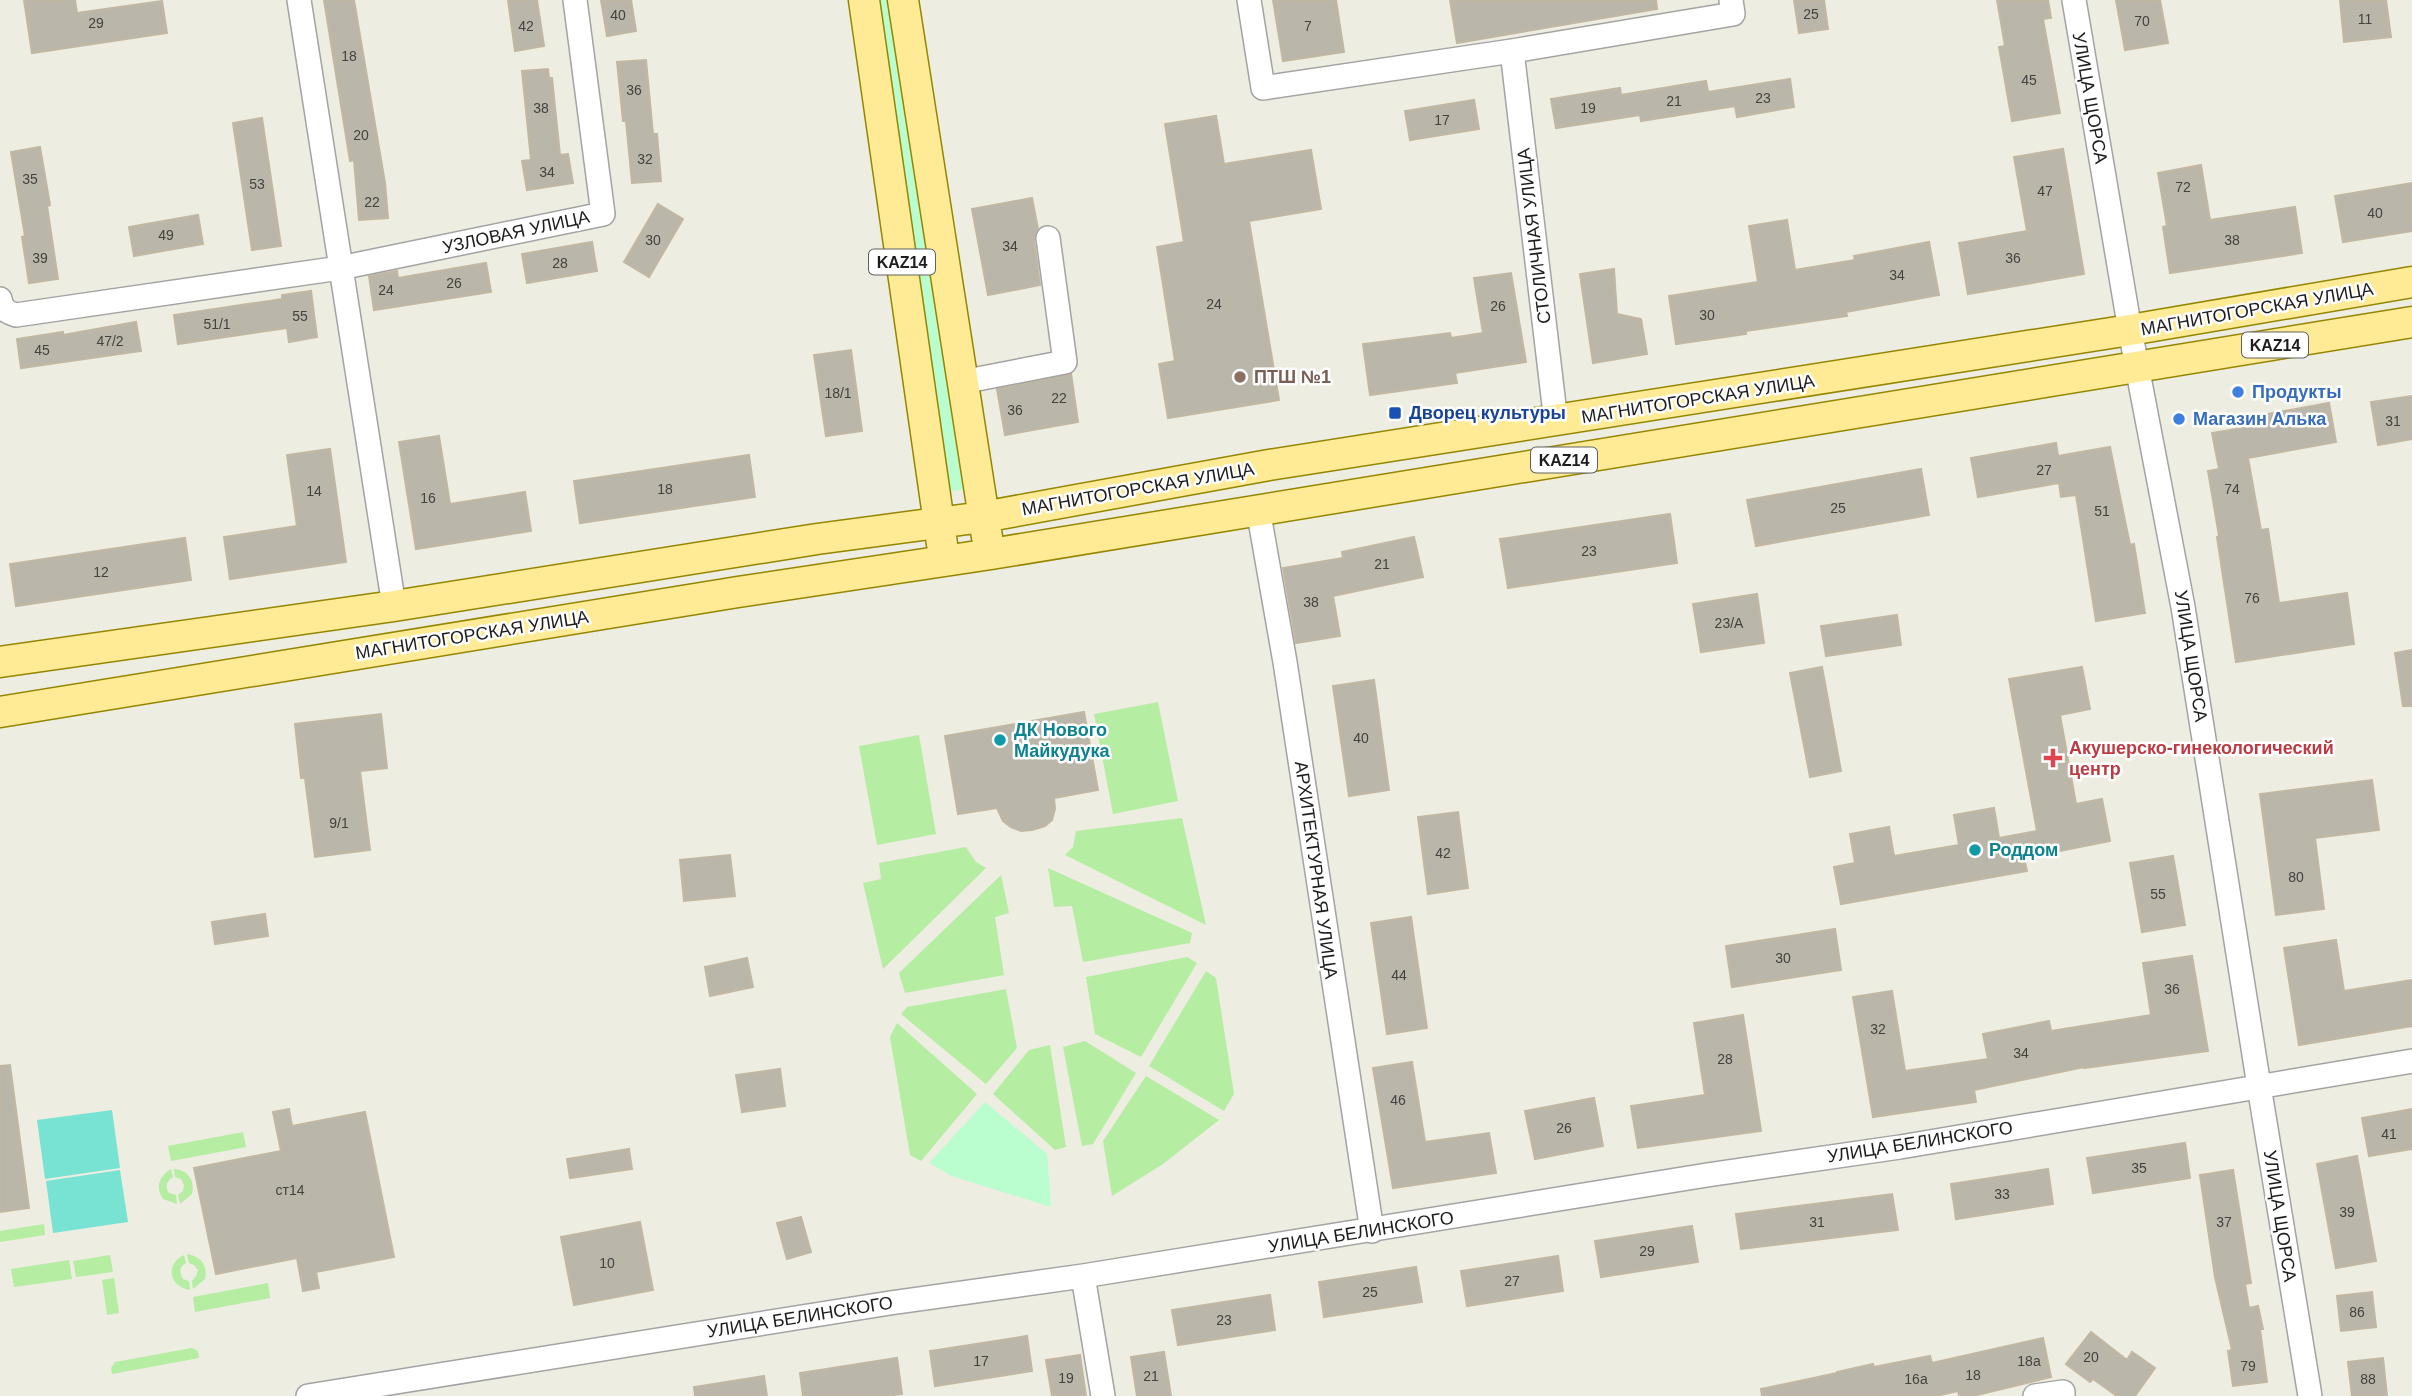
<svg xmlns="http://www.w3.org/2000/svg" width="2412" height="1396" font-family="Arial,sans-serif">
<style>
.grass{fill:#b5eda3}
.park{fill:#bafdcf}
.pitch{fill:#79e3d3}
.building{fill:#bbb6aa;stroke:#c1b7a2;stroke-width:2}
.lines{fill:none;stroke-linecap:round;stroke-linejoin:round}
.minor-casing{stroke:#a3a3a3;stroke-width:26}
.major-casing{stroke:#948600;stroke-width:33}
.minor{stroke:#fff;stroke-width:23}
.major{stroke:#ffea95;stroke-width:30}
.education-dot{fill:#8d6e63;stroke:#fff;stroke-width:2.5}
.shop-dot{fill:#3f7fe0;stroke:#fff;stroke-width:2.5}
.transit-dot{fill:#1a4fb4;stroke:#fff;stroke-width:2.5}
.culture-dot{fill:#0f9aa8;stroke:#fff;stroke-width:2.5}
.health-dot{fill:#e0444e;stroke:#fff;stroke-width:2.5}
.labels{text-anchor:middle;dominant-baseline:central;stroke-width:5;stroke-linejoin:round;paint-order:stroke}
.number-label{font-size:14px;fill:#444240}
.shield{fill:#fff;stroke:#606060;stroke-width:2}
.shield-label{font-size:16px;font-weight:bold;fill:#1c1c1c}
.street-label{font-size:18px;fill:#1c1c1c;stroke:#fff}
.education-label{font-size:18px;font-weight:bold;fill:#785e54;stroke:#fff;text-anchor:start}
.shop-label{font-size:18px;font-weight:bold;fill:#366cbe;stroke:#fff;text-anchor:start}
.transit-label{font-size:18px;font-weight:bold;fill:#164399;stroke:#fff;text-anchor:start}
.culture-label{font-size:18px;font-weight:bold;fill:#0d838f;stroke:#fff;text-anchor:start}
.health-label{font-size:18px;font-weight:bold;fill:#be3a42;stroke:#fff;text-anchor:start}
</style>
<rect width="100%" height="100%" fill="#eeede1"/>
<path class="grass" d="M1158,702L1178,801L1113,814L1094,714Z
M919,735L936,834L877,845L859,746Z
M1182,818L1206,925L1065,855L1073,847L1076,831Z
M966,847L976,862L986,868L883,969L863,883L881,879L879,863Z
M1048,868L1192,933L1190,943L1083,962L1072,906L1054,907Z
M1001,875L1009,913L995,917L1004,975L905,993L899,973Z
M1187,957L1197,963L1141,1057L1095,1034L1086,977Z
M1206,971L1216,978L1234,1094L1224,1111L1149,1066Z
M1006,989L1017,1048L986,1084L901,1014L907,1007Z
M897,1023L977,1094L921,1161L910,1155L890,1037Z
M1085,1041L1136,1073L1093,1144L1082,1146L1063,1047Z
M1050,1045L1066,1147L1055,1150L993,1094L1029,1050Z
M1146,1076L1219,1120L1163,1164L1112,1196L1103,1141Z
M243,1132L246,1147L171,1161L168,1146Z
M171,1169L173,1177C166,1181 165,1187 169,1193L176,1195L177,1204L163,1199C155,1187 159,1176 171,1169Z
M174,1169C188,1170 195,1180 192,1194L180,1204L178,1195L183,1191L184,1185L181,1179L175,1177Z
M44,1224L45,1235L0,1242V1231Z
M187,1254C201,1256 208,1266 205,1279L193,1289L192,1281L196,1276L198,1270L194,1265L189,1263Z
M110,1255L113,1272L76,1277L73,1261Z
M184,1255L186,1263C179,1267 179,1272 183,1279L189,1281L190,1290C170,1287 164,1265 184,1255Z
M69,1260L72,1279L14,1287L11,1269Z
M114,1278L119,1313L107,1315L102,1280Z
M268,1283L270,1298L195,1312L193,1297Z
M192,1348L198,1351L199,1358L112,1374L111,1368L115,1362Z"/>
<path class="park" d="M868,0H895L970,488L943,493Z
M985,1102L1047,1154L1051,1207L952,1176L929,1163Z"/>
<path class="pitch" d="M112,1110L120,1168L45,1179L37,1120Z
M120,1170L128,1222L53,1233L46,1181Z"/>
<path class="building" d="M24,0H75L77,13L162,1L167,33L32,53Z
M324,0H354L385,183L388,218L359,220L354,160L350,161Z
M508,0H537L544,46L515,51Z
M601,0H631L636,31L607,36Z
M1273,0H1336L1344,52L1283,61Z
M1450,0H1656L1657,9L1457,43Z
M1794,0H1824L1828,29L1799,33Z
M1997,0H2048L2051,18L2043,19L2060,113L2012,121L1999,47L2005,46Z
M2116,0H2160L2168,43L2125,50Z
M2340,0H2386L2391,37L2344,42Z
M646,60L653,134H657L661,181L632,183L626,121H623L617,62Z
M548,69L549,78H552L560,155L568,154L573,183L527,190L522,161L531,160L522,71Z
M1790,79L1794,107L1737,117L1735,106L1641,121L1640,115L1556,128L1551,99L1620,88L1621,95L1706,81L1708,92Z
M1474,100L1479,129L1410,140L1405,111Z
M1216,116L1224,164L1311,150L1321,209L1249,221L1279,400L1168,418L1159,364L1175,361L1157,247L1184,242L1165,124Z
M262,118L281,246L252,250L233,123Z
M40,147L50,205L47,206L58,279L29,283L22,237L25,236L11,152Z
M2063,149L2084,274L1968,294L1959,243L2027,231L2014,157Z
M2201,165L2210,220L2295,207L2302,253L2170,273L2163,227L2167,226L2158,173Z
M2412,183V231L2343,242L2335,196Z
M1032,198L1038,229L1034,240L1040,285L988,295L972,209Z
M658,204L683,219L649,277L624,262Z
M198,215L203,244L134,256L129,227Z
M1787,220L1795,270L1855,260L1854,256L1929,242L1939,295L1846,312L1847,316L1746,331V334L1676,344L1669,296L1758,282L1749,226Z
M592,242L597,271L527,283L522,254Z
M486,263L491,292L374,310L369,276L397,271L398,278Z
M1614,269L1617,314L1641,319L1647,354L1593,363L1580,274Z
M1511,273L1526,362L1455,373L1457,383L1370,395L1363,344L1450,333L1451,338L1483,333L1474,278Z
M311,291L317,337L289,342L287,328L178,344L174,315L282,299V295Z
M136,322L141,351L21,368L17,339L63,332V335Z
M851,350L862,431L826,436L814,355Z
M1071,374L1078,422L1005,435L997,389Z
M2412,396V439L2378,445L2371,402Z
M2329,403L2336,442L2248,458L2261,530L2268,529L2279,603L2347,593L2354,644L2236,662L2217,537L2219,536L2208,471L2219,469L2212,433L2253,426L2251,417Z
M439,436L450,504L525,492L531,531L416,549L399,442Z
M2056,443L2058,456L2110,447L2130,545L2134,544L2145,613L2096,621L2076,495L2061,497L2059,483L1978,497L1971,458Z
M330,449L346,562L230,579L224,537L297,526L287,455Z
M749,455L755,497L580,523L574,481Z
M1921,469L1929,515L1756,546L1747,500Z
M1670,514L1677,563L1508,588L1500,539Z
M1414,537L1423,577L1333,596L1340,636L1296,643L1283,568L1343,558L1342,552Z
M185,538L191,580L16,606L10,564Z
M1757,594L1764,643L1701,652L1693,604Z
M1897,615L1901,645L1826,656L1821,626Z
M2412,650V706H2403L2395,653Z
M1822,667L1841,771L1810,777L1790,673Z
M2082,667L2090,709L2060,715L2076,804L2102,799L2110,841L2024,858L2027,871L1841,904L1834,867L1855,863L1850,834L1889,827L1894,856L1959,845L1954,815L1994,808L1999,838L2037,831L2009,679Z
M1374,680L1389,790L1349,796L1333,686Z
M1084,712L1098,790L1054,798L1055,809L1052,820L1045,826L1032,830L1021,831L1011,827L1003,821L997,808L958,814L945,736Z
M381,714L387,768L360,771L370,850L315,857L305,778H301L295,724Z
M2372,780L2379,830L2315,838L2324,909L2276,915L2260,794Z
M1458,812L1468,888L1428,894L1418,817Z
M730,855L735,896L684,901L680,860Z
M2173,856L2185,925L2142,932L2130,863Z
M265,914L268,936L215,944L212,922Z
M1411,917L1427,1028L1387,1034L1371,923Z
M1835,929L1841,970L1732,987L1726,946Z
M2336,940L2344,991L2412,980V1026L2299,1045L2284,948Z
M2192,956L2208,1051L2084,1068V1067L1974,1090L1976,1102L1873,1117L1853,997L1892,991L1905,1071L1988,1059L1983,1034L2049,1021L2051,1031L2151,1015L2143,963Z
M747,958L753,987L710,996L705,967Z
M1743,1015L1761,1131L1638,1148L1631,1106L1705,1095L1694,1023Z
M1412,1062L1425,1142L1489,1133L1496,1173L1393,1188L1373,1068Z
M10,1065L29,1208L0,1212V1066Z
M780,1069L785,1106L742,1112L736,1075Z
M1594,1098L1603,1146L1535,1159L1525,1111Z
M289,1109L292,1126L365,1112L394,1257L316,1272L319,1288L303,1291L297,1258L216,1274L194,1168L281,1151L273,1112Z
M2412,1109V1149L2369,1156L2362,1118Z
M2185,1143L2190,1178L2093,1193L2087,1158Z
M629,1149L632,1169L570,1178L567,1159Z
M2357,1156L2376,1261L2336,1268L2317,1164Z
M2048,1169L2053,1204L1956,1219L1951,1184Z
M2233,1170L2251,1283L2245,1284L2249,1308L2258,1306L2263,1329H2260L2267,1382L2233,1386L2228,1351L2232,1350L2215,1277L2200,1175Z
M1892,1194L1898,1230L1741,1249L1736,1214Z
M801,1217L811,1252L787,1259L777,1223Z
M640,1222L653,1290L574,1305L561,1237Z
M1692,1226L1698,1262L1601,1277L1595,1241Z
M1558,1256L1563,1291L1467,1306L1461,1271Z
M1416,1267L1422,1302L1324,1317L1319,1282Z
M2372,1292L2376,1327L2341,1331L2337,1296Z
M1270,1295L1275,1330L1178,1345L1172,1310Z
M2091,1332L2127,1360L2132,1352L2155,1368L2135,1396H2117L2093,1379L2090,1382L2066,1364Z
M1027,1336L1032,1371L935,1386L930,1351Z
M2043,1338L2051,1377L1973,1396H1959L1958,1391L1936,1396H1762L1761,1389L1837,1373V1372L1873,1364L1874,1367L1930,1356L1932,1363Z
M1164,1352L1171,1396H1137L1131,1357Z
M1080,1355L1086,1396H1052L1046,1360Z
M897,1358L902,1394L886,1396H803L800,1373Z
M2383,1358L2387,1396H2352L2348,1362Z
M764,1376L767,1396H695L694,1387Z"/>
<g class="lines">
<g class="minor-casing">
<path id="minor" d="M299,0L394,606
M1249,0L1263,88L1512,51L1733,14L1731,0
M2074,0L2130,330L2183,607L2259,1086L2310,1396
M1512,51L1556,422
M0,299C2,309 6,312 16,315L340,268L603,214L575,0
M962,382L1065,362L1048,238
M1258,509L1285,662L1372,1231
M1083,1276L1103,1396
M308,1396L890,1303L1083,1276L1707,1175L1900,1147L2412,1061
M2035,1396L2063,1392V1396"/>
</g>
<g class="major-casing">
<path id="major" d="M864,0L942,544
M903,0L987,537
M0,662L394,606L817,539L983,517L1269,465L2130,330L2412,282
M0,712L738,592L991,554L2412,322"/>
</g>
<use href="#minor" class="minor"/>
<use href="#major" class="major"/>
</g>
<circle class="education-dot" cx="1240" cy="377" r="7"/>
<g class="shop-dot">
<circle cx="2238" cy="392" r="7"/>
<circle cx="2179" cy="419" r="7"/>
</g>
<rect class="transit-dot" x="1388" y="406" width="14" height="14" rx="3.5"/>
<g class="culture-dot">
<circle cx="1000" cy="740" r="7"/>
<circle cx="1975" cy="850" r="7"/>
</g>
<path class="health-dot" d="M2049.5 747.5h7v7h7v7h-7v7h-7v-7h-7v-7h7z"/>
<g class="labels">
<g class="number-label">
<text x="1811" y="14">25</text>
<text x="618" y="15">40</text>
<text x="2365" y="19">11</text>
<text x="2142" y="21">70</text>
<text x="96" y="23">29</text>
<text x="526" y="26">42</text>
<text x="1308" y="26">7</text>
<text x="349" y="56">18</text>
<text x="2029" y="80">45</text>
<text x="634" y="90">36</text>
<text x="1763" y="98">23</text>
<text x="1674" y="101">21</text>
<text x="541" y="108">38</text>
<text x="1588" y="108">19</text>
<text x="1442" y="120">17</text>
<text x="361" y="135">20</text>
<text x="645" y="159">32</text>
<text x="547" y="172">34</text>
<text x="30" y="179">35</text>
<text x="257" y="184">53</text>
<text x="2183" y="187">72</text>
<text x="2045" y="191">47</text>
<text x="372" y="202">22</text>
<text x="2375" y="213">40</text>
<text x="166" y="235">49</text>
<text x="653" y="240">30</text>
<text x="2232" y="240">38</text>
<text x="1010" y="246">34</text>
<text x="40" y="258">39</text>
<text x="2013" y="258">36</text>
<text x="560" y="263">28</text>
<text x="1897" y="275">34</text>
<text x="454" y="283">26</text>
<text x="386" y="290">24</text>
<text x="1214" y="304">24</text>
<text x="1498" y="306">26</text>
<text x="1707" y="315">30</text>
<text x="300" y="316">55</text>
<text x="217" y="324">51/1</text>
<text x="110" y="341">47/2</text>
<text x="42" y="350">45</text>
<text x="838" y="393">18/1</text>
<text x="1059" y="398">22</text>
<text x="1015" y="410">36</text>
<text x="2393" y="421">31</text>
<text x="2044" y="470">27</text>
<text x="665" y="489">18</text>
<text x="2232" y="489">74</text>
<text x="314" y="491">14</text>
<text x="428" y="498">16</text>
<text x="1838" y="508">25</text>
<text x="2102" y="511">51</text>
<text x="1589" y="551">23</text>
<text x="1382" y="564">21</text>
<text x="101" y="572">12</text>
<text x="2252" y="598">76</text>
<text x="1311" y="602">38</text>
<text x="1729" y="623">23/А</text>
<text x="1361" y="738">40</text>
<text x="339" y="823">9/1</text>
<text x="1443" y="853">42</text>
<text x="2296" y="877">80</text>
<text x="2158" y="894">55</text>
<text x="1783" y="958">30</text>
<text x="1399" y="975">44</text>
<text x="2172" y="989">36</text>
<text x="1878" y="1029">32</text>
<text x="2021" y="1053">34</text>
<text x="1725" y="1059">28</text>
<text x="1398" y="1100">46</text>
<text x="1564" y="1128">26</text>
<text x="2389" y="1134">41</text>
<text x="2139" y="1168">35</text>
<text x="290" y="1190">ст14</text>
<text x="2002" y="1194">33</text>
<text x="2347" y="1212">39</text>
<text x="1817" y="1222">31</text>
<text x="2224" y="1222">37</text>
<text x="1647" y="1251">29</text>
<text x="607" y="1263">10</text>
<text x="1512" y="1281">27</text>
<text x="1370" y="1292">25</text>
<text x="2357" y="1312">86</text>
<text x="1224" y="1320">23</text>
<text x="2091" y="1357">20</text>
<text x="981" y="1361">17</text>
<text x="2029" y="1361">18а</text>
<text x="2248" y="1366">79</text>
<text x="1973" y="1375">18</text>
<text x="1151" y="1376">21</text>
<text x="1066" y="1378">19</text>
<text x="1916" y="1379">16а</text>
<text x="2368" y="1379">88</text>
</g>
<g class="shield">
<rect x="869" y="249.5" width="66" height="25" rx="5"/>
<rect x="2242" y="332.5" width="66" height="25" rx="5"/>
<rect x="1531" y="447.5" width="66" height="25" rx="5"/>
</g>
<g class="shield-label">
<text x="902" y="262">KAZ14</text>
<text x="2275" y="345">KAZ14</text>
<text x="1564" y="460">KAZ14</text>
</g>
<g class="street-label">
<text transform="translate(2090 98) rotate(80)">УЛИЦА ЩОРСА</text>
<text transform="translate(516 232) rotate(-12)">УЗЛОВАЯ УЛИЦА</text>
<text transform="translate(1534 236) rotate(-97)">СТОЛИЧНАЯ УЛИЦА</text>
<text transform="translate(2257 309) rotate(-10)">МАГНИТОГОРСКАЯ УЛИЦА</text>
<text transform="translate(1698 399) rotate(-9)">МАГНИТОГОРСКАЯ УЛИЦА</text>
<text transform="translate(1138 489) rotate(-10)">МАГНИТОГОРСКАЯ УЛИЦА</text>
<text transform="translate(472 635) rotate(-9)">МАГНИТОГОРСКАЯ УЛИЦА</text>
<text transform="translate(2191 656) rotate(81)">УЛИЦА ЩОРСА</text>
<text transform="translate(1316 870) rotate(82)">АРХИТЕКТУРНАЯ УЛИЦА</text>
<text transform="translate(1920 1142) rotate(-9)">УЛИЦА БЕЛИНСКОГО</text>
<text transform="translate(2280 1216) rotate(81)">УЛИЦА ЩОРСА</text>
<text transform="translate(1361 1232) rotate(-9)">УЛИЦА БЕЛИНСКОГО</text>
<text transform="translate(800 1317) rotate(-9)">УЛИЦА БЕЛИНСКОГО</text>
</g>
<g class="education-label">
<text x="1254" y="377">ПТШ №1</text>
</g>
<g class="shop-label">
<text x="2252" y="392">Продукты</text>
<text x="2193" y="419">Магазин Алька</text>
</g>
<g class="transit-label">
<text x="1409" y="413">Дворец культуры</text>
</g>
<g class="culture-label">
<text x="1014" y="730">ДК Нового<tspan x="1014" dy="21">Майкудука</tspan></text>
<text x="1989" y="850">Роддом</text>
</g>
<g class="health-label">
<text x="2069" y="748">Акушерско-гинекологический<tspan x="2069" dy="21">центр</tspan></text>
</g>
</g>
</svg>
